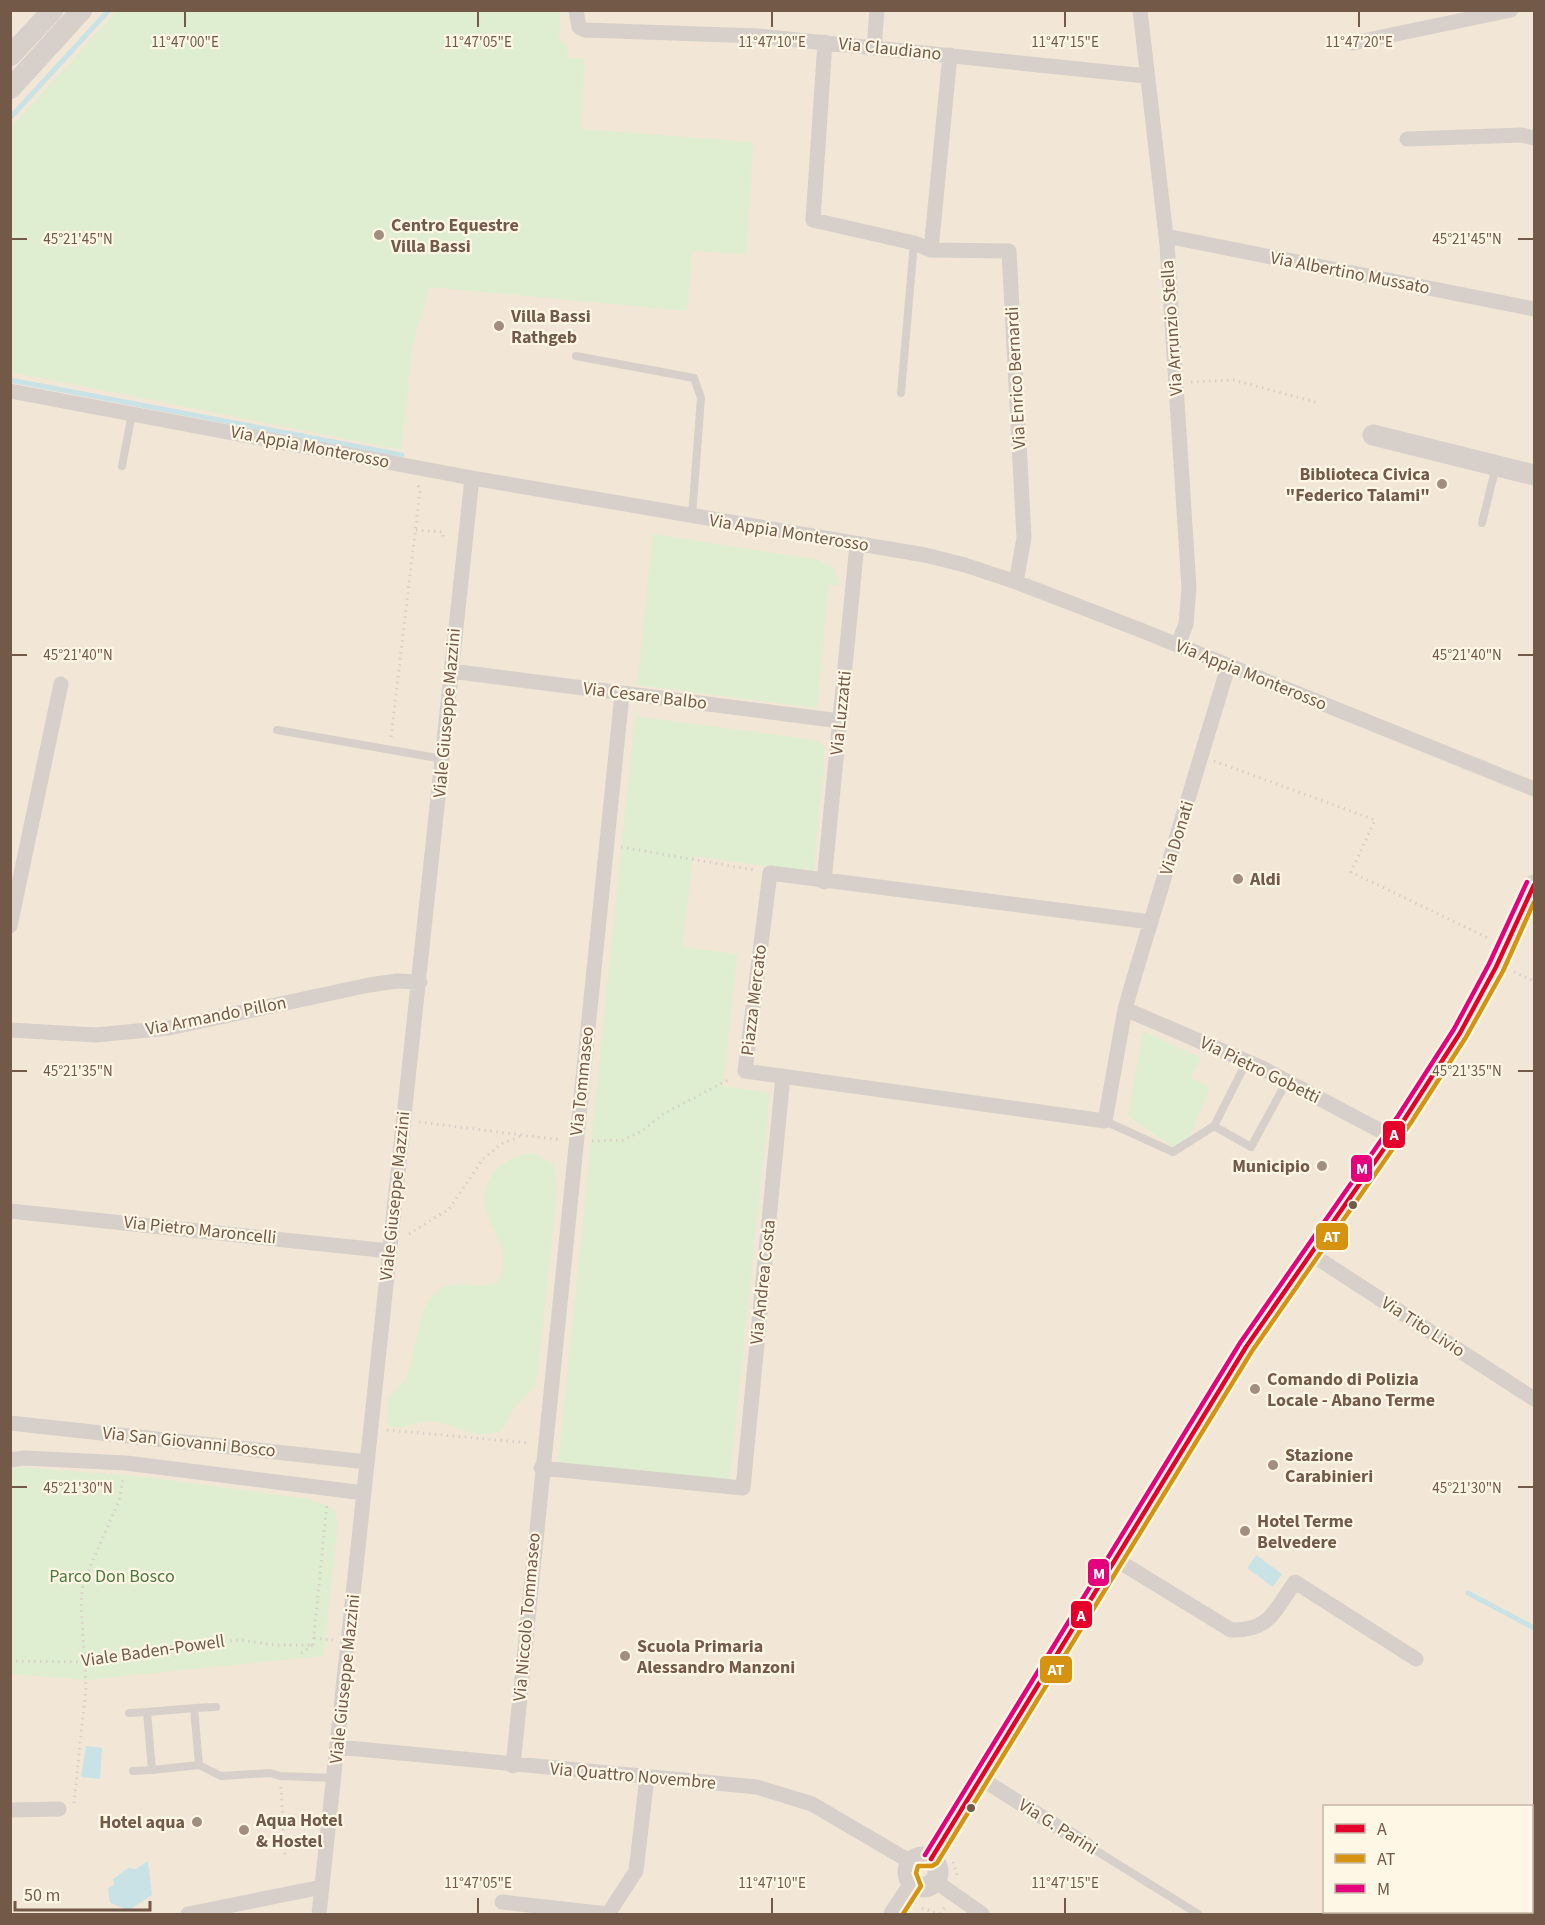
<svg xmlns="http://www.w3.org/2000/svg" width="1545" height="1925" font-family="'Source Sans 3',sans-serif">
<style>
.residential{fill:#f2e7d6;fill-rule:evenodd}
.green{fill:#dfedd0}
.water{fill:#c8e2e6}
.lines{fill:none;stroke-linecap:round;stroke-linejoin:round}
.stream{stroke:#c8e2e6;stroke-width:5}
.path{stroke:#d7d0c9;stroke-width:3;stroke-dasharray:1.5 4.5;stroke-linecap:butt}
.lane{stroke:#d7cfc9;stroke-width:8}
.street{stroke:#d7cfc9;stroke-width:15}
.secondary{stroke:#d7cfc9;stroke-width:21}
.bus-1-casing{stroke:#fff7e6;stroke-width:9}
.bus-2-casing{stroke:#fff7e6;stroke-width:9}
.bus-3-casing{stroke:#fff7e6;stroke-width:9}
.bus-1{stroke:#e4002b;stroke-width:4.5}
.bus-2{stroke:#d69312;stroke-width:4.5}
.bus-3{stroke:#e5007d;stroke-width:4.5}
.ticks{fill:none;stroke:#735947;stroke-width:2}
.poi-dot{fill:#a18e7f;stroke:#fff7e6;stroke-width:2}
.bus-dot{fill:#735947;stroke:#fff7e6;stroke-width:2}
.labels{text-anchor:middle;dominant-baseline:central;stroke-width:4.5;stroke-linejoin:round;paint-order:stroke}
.street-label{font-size:18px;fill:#735947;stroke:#fff7e6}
.poi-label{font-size:18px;font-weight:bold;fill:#735947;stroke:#fff7e6;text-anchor:start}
.park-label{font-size:18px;fill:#4c793f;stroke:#fff7e6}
.ticks-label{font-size:15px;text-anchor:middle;fill:#735947;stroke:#fff7e6;stroke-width:4.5;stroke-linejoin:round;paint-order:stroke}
.line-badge{stroke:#fff7e6;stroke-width:2}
.badge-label{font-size:16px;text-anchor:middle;font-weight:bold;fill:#fff}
</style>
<rect width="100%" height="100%" fill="#f6f1e6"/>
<path class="residential" d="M13,10L1534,11V1914H11V13ZM1324,1806H1532V1912H1324Z"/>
<path class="green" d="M117,11H561L559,40L567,46V57L584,59L581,129L753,142L746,254L692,251L687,311L429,287L412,347L401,450L11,372V127Z
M653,534L814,559L834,567L839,586L828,584L817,708L637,685Z
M635,716L815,740L825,747L813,873L693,856L682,947L737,954L723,1086L770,1093L729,1482L558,1463Z
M1143,1031L1201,1058L1190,1077L1210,1088L1189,1138L1173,1147L1128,1116Z
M533,1153L554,1164L557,1189L536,1385L514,1408L501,1431C470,1443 452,1418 423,1422C410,1423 400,1431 387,1425L388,1396C394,1391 403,1384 407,1376C418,1352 416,1301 442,1288C457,1280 480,1289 497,1283C522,1239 463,1216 493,1174C503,1161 518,1155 533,1153Z
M20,1467L147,1477L310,1499L334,1509L338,1523L323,1656L86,1680L11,1674L10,1469Z"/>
<path class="water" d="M1256,1555L1282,1574L1273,1587L1247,1568Z
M86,1746L102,1748L100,1779L81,1777Z
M148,1861L152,1895L129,1910L110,1903L108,1888L114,1885L113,1879L128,1868L136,1869Z"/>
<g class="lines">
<path class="stream" d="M10,118L109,10
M10,380L402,455
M1468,1593L1534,1628"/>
<path class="path" d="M1191,382L1234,380L1318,403
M416,530L443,532V538
M391,737L420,490L418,485
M1214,761L1375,820L1351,872L1488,938
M621,847L754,870
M1514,972L1534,981
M419,1122L561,1140
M592,1141L623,1140L642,1131L663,1114L730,1079
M409,1234L449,1209L483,1159L501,1144L521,1136
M387,1430L530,1443
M314,1638L333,1640
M313,1645L327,1503
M10,1661L85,1662L153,1648L240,1640L275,1645H313L299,1655
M281,1787L285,1858
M74,1803L86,1687L81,1601L83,1583L119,1501L123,1479
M301,1826L311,1825
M953,1862L957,1875
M922,1908L939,1914
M940,1914L946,1906"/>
<path class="lane" d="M576,356L694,378L701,398L692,516
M901,393L914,243
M122,466L132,413
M1482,523L1496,466
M277,730L443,759
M1247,1061L1214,1126L1251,1147L1287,1081
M1105,1121L1173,1152L1214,1126
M194,1708L216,1707
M129,1713L147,1712
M199,1765L152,1770L147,1712L194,1708L199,1765L221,1776L270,1773L280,1776L335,1778
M133,1771L152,1770
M1087,1845L1198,1914"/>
<path class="street" d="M576,10L579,27L585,30L758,36L1146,76
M1140,10L1167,245L1189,588L1186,624L1178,645
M825,42L813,220L914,243L931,250L1009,251L1024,538L1016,582
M1353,43L1511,10
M874,48L877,10
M1407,139L1522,135L1534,138
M1166,236L1534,309
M931,250L950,55
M10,391L472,478L925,555L965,565L1016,582L1138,629L1534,789
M451,671L840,721
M824,882L857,544
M1151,922L770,873L745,1071L1105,1121L1125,1009L1135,974L1228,667
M10,926L61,684
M1125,1009L1260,1067L1392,1137
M10,1030L96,1035L169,1028L369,985L397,981L420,982
M10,1211L389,1251
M1311,1254L1534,1399
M10,1423L367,1462
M10,1460L24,1458L126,1463L364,1493
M541,1468L743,1488L783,1076
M1115,1559L1231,1630C1270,1631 1274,1611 1295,1582L1416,1659
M338,1747L757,1787L812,1804L911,1862
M513,1766L622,694
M980,1778L1087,1845
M10,1810L59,1809
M935,1881L982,1914
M502,1902L608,1914L636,1871L647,1777
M188,1914L322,1887
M319,1914L472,478"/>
<path class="secondary" d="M10,56L53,10
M10,89L82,10
M1373,435L1534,475
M908 1872a15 15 0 1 1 30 0a15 15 0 1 1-30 0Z
M931,1859L1246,1347L1404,1120L1460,1033L1496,967L1534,885
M894,1914L914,1884"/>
<g class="bus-1-casing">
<path id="bus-1" d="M931,1859L1246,1347L1404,1120L1460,1033L1496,967L1534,885"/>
</g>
<g class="bus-2-casing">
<path id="bus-2" d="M903,1914L921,1886L916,1873L918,1866H932L937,1863L1252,1351L1410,1124L1466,1037L1503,971L1534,902"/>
</g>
<g class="bus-3-casing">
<path id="bus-3" d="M925,1855L1240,1343L1398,1116L1454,1029L1489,964L1527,882"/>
</g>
<use href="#bus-1" class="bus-1"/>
<use href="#bus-2" class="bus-2"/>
<use href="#bus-3" class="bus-3"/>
</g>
<path class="ticks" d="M185,12V27M478,12V27M772,12V27M1065,12V27M1359,12V27M12,239H27M1518,239H1533M12,655H27M1518,655H1533M12,1071H27M1518,1071H1533M12,1487H27M1518,1487H1533M478,1898V1913M772,1898V1913M1065,1898V1913"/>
<g class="poi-dot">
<circle cx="379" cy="235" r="6"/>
<circle cx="499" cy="326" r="6"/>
<circle cx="1442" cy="484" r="6"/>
<circle cx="1238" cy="879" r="6"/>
<circle cx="1322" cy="1166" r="6"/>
<circle cx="1255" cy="1389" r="6"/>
<circle cx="1273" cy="1465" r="6"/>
<circle cx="1245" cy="1531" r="6"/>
<circle cx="625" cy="1656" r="6"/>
<circle cx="197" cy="1822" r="6"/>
<circle cx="244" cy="1830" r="6"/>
</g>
<g class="bus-dot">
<circle cx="1353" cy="1205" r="5"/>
<circle cx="971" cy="1808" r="5"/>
</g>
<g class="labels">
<g class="street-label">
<text transform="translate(890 49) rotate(6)">Via Claudiano</text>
<text transform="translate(1350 273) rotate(11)">Via Albertino Mussato</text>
<text transform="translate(1172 328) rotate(-94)">Via Arrunzio Stella</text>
<text transform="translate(1016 378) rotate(-93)">Via Enrico Bernardi</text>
<text transform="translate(310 447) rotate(11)">Via Appia Monterosso</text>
<text transform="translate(789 533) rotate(9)">Via Appia Monterosso</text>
<text transform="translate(1251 675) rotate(22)">Via Appia Monterosso</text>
<text transform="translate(645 696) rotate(7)">Via Cesare Balbo</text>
<text transform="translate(447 713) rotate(-85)">Viale Giuseppe Mazzini</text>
<text transform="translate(841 713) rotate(-84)">Via Luzzatti</text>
<text transform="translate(1177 838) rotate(-73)">Via Donati</text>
<text transform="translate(754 1000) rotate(-83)">Piazza Mercato</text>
<text transform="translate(216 1016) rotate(-11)">Via Armando Pillon</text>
<text transform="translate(1260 1070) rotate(26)">Via Pietro Gobetti</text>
<text transform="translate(582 1081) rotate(-84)">Via Tommaseo</text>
<text transform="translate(395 1196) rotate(-84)">Viale Giuseppe Mazzini</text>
<text transform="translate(200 1230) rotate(6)">Via Pietro Maroncelli</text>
<text transform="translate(763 1282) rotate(-84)">Via Andrea Costa</text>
<text transform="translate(1423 1327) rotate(33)">Via Tito Livio</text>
<text transform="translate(189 1442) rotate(6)">Via San Giovanni Bosco</text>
<text transform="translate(527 1617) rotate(-85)">Via Niccolò Tommaseo</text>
<text transform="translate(153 1651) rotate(-8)">Viale Baden-Powell</text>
<text transform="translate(345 1679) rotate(-84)">Viale Giuseppe Mazzini</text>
<text transform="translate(633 1776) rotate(5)">Via Quattro Novembre</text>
<text transform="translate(1058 1827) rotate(32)">Via G. Parini</text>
</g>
<g class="poi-label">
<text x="391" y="225">Centro Equestre<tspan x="391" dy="21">Villa Bassi</tspan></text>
<text x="511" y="316">Villa Bassi<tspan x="511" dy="21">Rathgeb</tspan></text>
<text x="1430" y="474" text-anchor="end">Biblioteca Civica<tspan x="1430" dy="21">"Federico Talami"</tspan></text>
<text x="1250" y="879">Aldi</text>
<text x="1310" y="1166" text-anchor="end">Municipio</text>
<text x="1267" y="1379">Comando di Polizia<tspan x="1267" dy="21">Locale - Abano Terme</tspan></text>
<text x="1285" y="1455">Stazione<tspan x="1285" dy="21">Carabinieri</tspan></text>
<text x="1257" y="1521">Hotel Terme<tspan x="1257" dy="21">Belvedere</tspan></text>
<text x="637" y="1646">Scuola Primaria<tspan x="637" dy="21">Alessandro Manzoni</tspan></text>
<text x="256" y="1820">Aqua Hotel<tspan x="256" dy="21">&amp; Hostel</tspan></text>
<text x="185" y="1822" text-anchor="end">Hotel aqua</text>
</g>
<g class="park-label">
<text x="112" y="1576">Parco Don Bosco</text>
</g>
</g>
<g class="ticks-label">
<text x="185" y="47">11°47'00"E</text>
<text x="478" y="47">11°47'05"E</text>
<text x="772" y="47">11°47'10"E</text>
<text x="1065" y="47">11°47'15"E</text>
<text x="1359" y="47">11°47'20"E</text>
<text x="78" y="244">45°21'45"N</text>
<text x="1467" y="244">45°21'45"N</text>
<text x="78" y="660">45°21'40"N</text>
<text x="1467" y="660">45°21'40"N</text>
<text x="78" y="1076">45°21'35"N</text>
<text x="1467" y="1076">45°21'35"N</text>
<text x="78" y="1493">45°21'30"N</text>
<text x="1467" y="1493">45°21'30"N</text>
<text x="478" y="1888">11°47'05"E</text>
<text x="772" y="1888">11°47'10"E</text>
<text x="1065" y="1888">11°47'15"E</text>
</g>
<g class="line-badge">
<rect x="1382" y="1120" width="24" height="29" rx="6" fill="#e4002b"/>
<rect x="1350" y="1154" width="23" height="29" rx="6" fill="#e5007d"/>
<rect x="1315" y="1222" width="34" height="29" rx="6" fill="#d69312"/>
<rect x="1087" y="1558" width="23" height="29" rx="6" fill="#e5007d"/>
<rect x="1070" y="1600" width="23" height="29" rx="6" fill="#e4002b"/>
<rect x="1039" y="1655" width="34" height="29" rx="6" fill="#d69312"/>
</g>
<g class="badge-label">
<text x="1394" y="1140">A</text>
<text x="1362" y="1174">M</text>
<text x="1332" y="1242">AT</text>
<text x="1099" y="1579">M</text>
<text x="1081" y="1621">A</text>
<text x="1056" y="1675">AT</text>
</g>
<rect width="1545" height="1925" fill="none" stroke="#735947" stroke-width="24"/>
<rect x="1323" y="1805" width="210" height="108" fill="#fff7e6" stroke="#c7b8a6" stroke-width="1.5"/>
<rect x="1335" y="1824" width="30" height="9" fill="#e4002b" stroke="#c7b8a6" stroke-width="1.5"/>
<text x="1377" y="1835" font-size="18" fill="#735947">A</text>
<rect x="1335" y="1854" width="30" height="9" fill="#d69312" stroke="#c7b8a6" stroke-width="1.5"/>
<text x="1377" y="1865" font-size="18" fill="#735947">AT</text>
<rect x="1335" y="1884" width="30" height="9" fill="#e5007d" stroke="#c7b8a6" stroke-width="1.5"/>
<text x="1377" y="1895" font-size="18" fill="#735947">M</text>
<path d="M15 1901v9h135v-9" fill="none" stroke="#735947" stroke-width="3"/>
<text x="24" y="1901" font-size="18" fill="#735947" stroke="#fff7e6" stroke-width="4.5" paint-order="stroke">50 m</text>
</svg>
